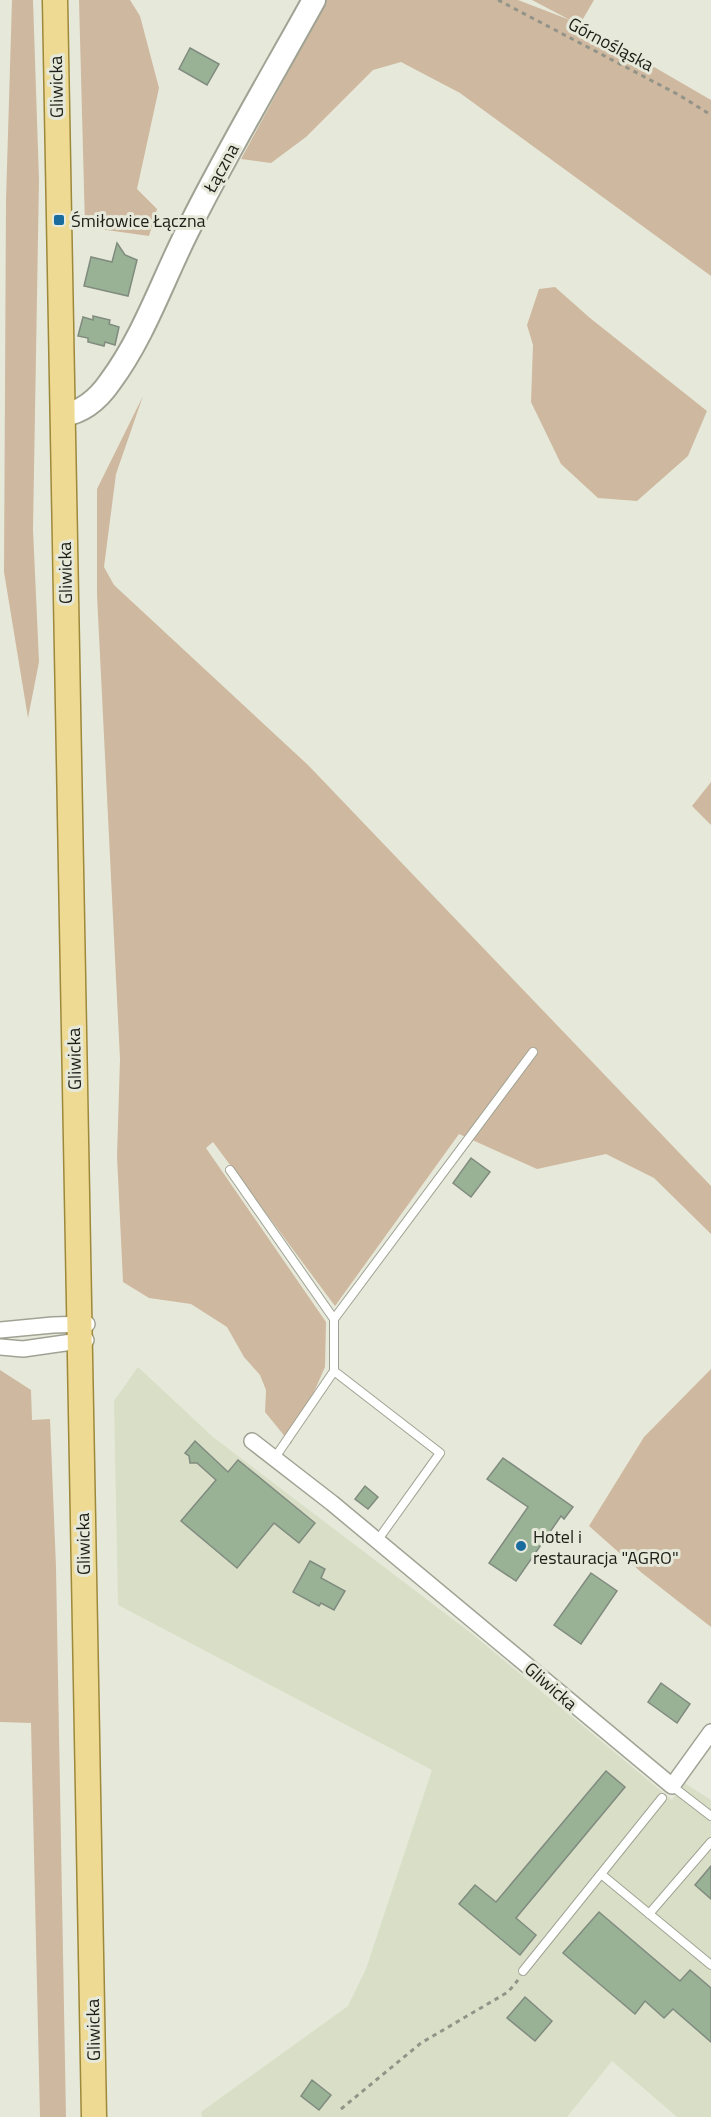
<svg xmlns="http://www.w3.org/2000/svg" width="711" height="2117" font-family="'Titillium Web',sans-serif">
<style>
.built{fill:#d9dec7}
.green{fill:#cfb8a0}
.building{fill:#99b296;stroke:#808b7f;stroke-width:1.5}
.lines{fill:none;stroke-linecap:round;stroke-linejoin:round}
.lane-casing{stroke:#a0a394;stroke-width:10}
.street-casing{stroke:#a0a394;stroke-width:18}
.secondary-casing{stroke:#a0a394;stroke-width:26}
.primary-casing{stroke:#9e883a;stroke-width:27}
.path{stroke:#929488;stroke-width:3;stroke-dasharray:4.5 4.5;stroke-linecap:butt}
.lane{stroke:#fff;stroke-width:8}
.street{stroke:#fff;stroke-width:15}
.secondary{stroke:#fff;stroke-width:22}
.primary{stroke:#efda94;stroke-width:24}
.poi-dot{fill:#1b6c9e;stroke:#e6e9d9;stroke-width:2}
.labels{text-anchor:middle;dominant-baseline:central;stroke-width:6;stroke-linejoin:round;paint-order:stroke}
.street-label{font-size:18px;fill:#1d1e18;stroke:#e6e9d9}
.poi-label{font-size:18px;fill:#1d1e18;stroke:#e6e9d9;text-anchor:start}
</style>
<rect width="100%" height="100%" fill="#e6e9d9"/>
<path class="built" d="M138,1367L213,1437L471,1633L672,1800L683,1782L711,1800V2117H677L612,2061L567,2117H202L201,2112L348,2006L366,1969L432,1770L118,1605L114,1401Z"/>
<path class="green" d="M12,0H33L39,180L33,529L39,662L28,718L4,572L6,200Z
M79,0H130L140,16L159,88L137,189L157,209L149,236L85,227Z
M327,0H518L570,20L532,0H594L580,24L711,100V276L460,93L401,62L373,70L306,137L271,163L241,159Z
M555,287L590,318L707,411L688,456L637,501L598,498L561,464L531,402L533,345L527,325L539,289Z
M143,396L116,474L104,567L114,585L308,765L711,1186V1234L654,1178L606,1154L537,1169L459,1134L335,1306L213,1142L206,1148L326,1322L325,1367L291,1444L265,1412L266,1390L260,1375L244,1357L227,1327L191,1304L149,1298L123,1282L117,1156L120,1059L97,595V489Z
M711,782V825L692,806Z
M711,1369V1627L642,1573L589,1526L644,1437Z
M0,1370L31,1390L32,1420L50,1419L56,1567L66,2117H40L31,1723L0,1722Z"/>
<path class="building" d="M190,48L219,64L207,85L179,69Z
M117,243L125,255L137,260L128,296L84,286L91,257L112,262Z
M93,316L110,320L109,324L119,327L115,345L105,342L104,346L88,342V338L78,336L83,317L93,320Z
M471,1158L490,1172L471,1197L453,1183Z
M195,1441L228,1472L238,1460L315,1523L299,1543L274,1523L237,1568L181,1521L216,1480L197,1463H190L189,1456L185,1453Z
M503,1458L573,1507L564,1519L561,1516L516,1581L489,1563L528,1507L487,1479Z
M365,1486L378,1497L368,1509L355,1499Z
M310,1561L325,1569L321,1578L345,1591L334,1610L321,1603L319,1606L293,1592Z
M591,1573L617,1591L581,1644L554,1625Z
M661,1683L690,1704L677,1723L648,1702Z
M606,1771L625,1787L516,1918L536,1935L520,1955L459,1904L475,1885L496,1902Z
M711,1866V1899L695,1885Z
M599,1912L680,1981L690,1970L711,1988V2042L673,2009L664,2018L645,2001L635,2014L563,1953Z
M525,1997L552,2021L535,2041L507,2018Z
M312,2080L331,2095L319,2110L301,2096Z"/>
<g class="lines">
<g class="lane-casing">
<path id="lane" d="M230,1170L334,1319V1371L440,1453L377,1541
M334,1319L533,1052
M274,1459L334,1371
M672,1786L711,1816
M601,1874L711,1965
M649,1914L711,1842
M523,1971L662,1798"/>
</g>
<g class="street-casing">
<path id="street" d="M0,1330L53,1325L87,1324
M0,1347L23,1349L86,1340
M252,1441L332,1503L672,1786L711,1732"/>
</g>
<g class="secondary-casing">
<path id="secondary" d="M63,415C83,412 99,398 110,382C145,335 164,276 191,224C229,148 273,74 314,0"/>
</g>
<g class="primary-casing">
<path id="primary" d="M55,0L94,2117"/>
</g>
<path class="path" d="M498,0L679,95L711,115
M341,2109L421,2043L508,1992L518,1980"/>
<use href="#lane" class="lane"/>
<use href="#street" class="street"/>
<use href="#secondary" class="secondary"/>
<use href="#primary" class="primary"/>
</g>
<g class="poi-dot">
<rect x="53" y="214" width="12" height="12" rx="3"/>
<circle cx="521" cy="1546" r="6"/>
</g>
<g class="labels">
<g class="street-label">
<text transform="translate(611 44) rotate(28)">Górnośląska</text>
<text transform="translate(56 87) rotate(-91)">Gliwicka</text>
<text transform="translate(221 168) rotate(-61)">Łączna</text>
<text transform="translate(65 573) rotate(-91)">Gliwicka</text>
<text transform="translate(74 1059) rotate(-91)">Gliwicka</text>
<text transform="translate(83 1544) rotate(-91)">Gliwicka</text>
<text transform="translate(551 1686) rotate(41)">Gliwicka</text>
<text transform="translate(93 2030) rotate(-91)">Gliwicka</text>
</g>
<g class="poi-label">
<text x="71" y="220">Śmiłowice Łączna</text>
<text x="533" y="1536">Hotel i<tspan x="533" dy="21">restauracja "AGRO"</tspan></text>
</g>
</g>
</svg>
